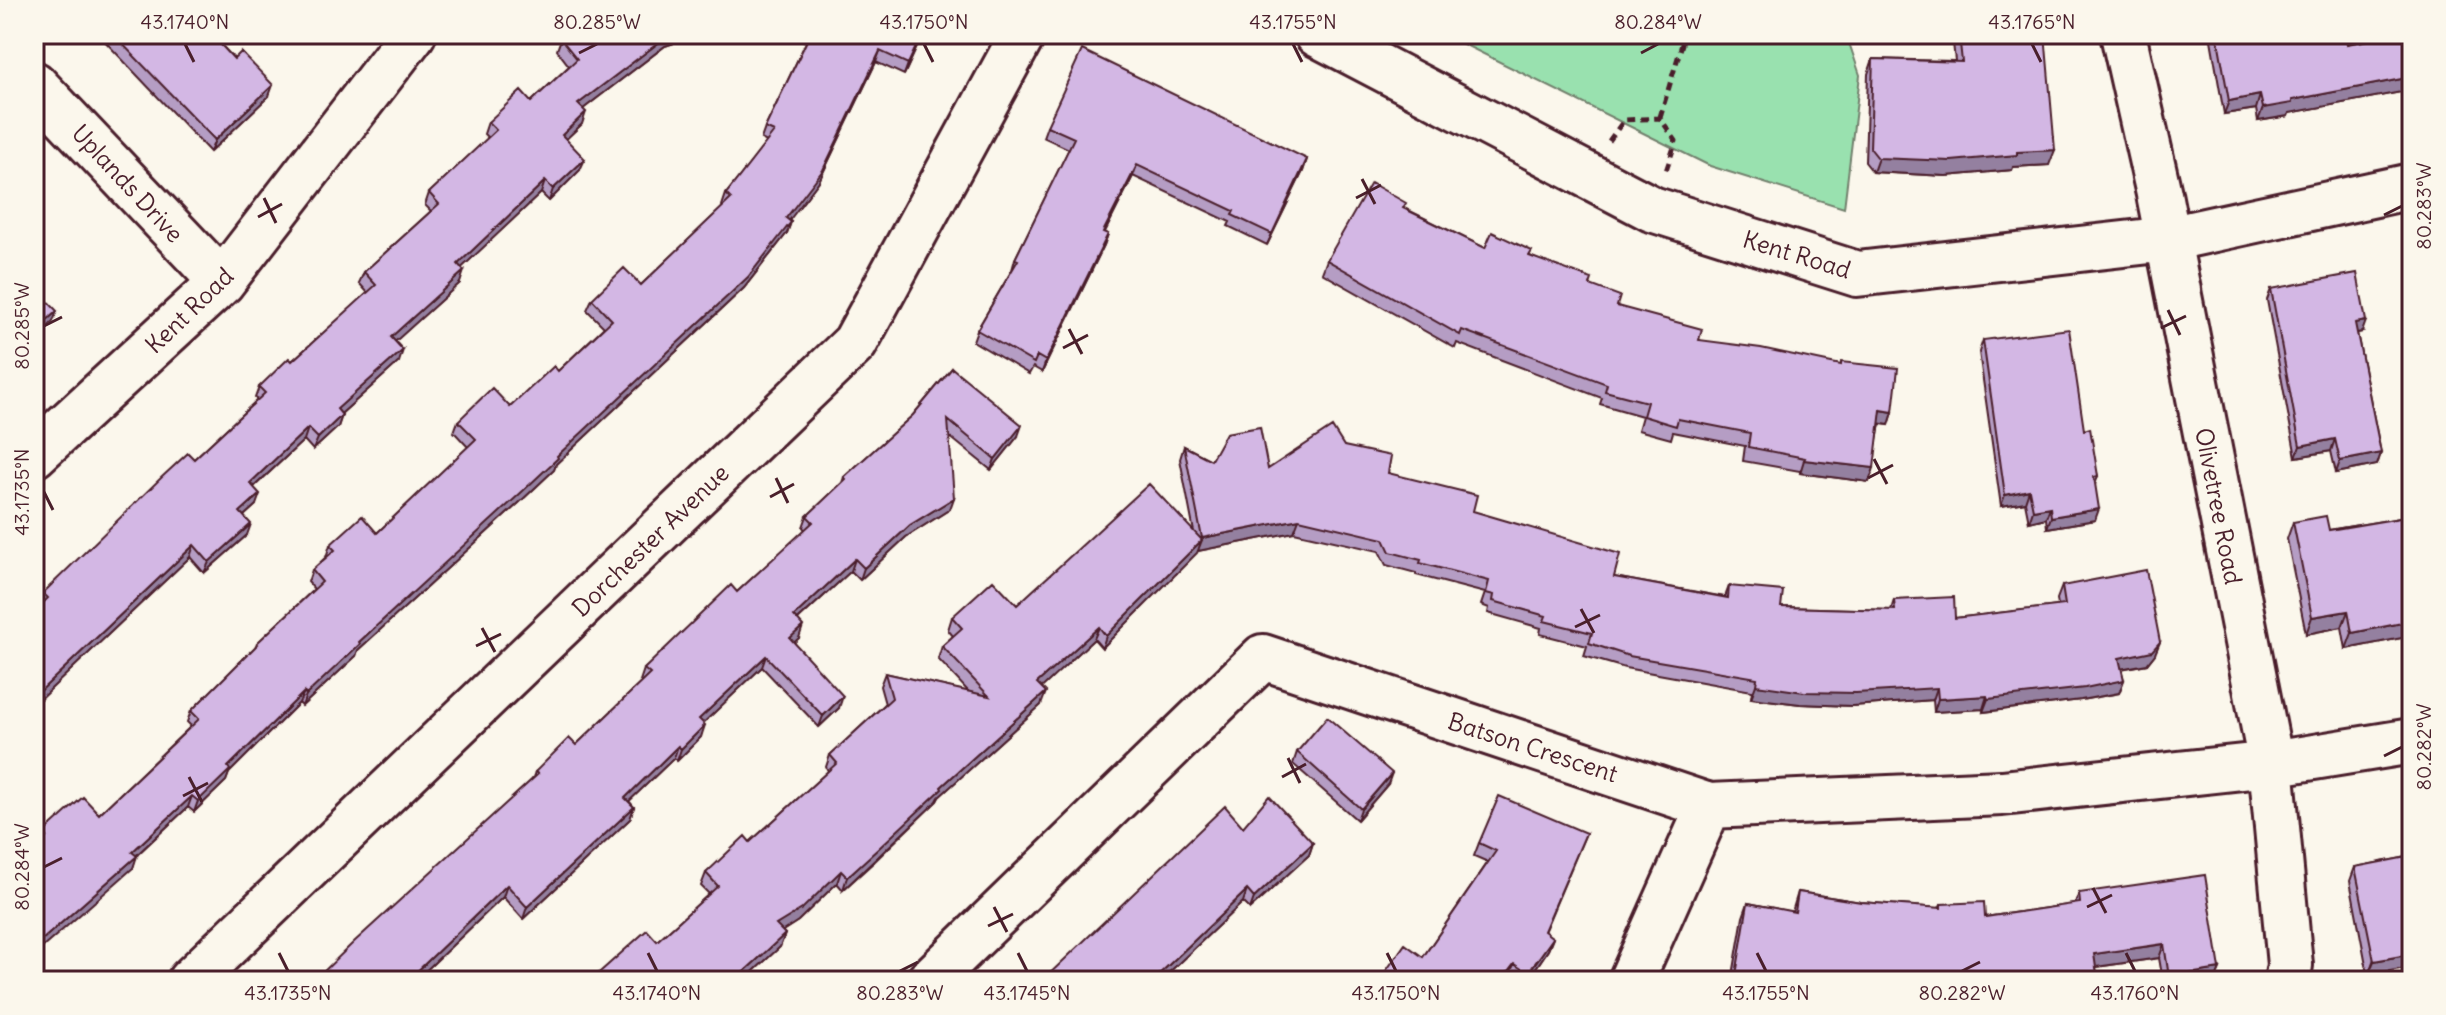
<svg xmlns="http://www.w3.org/2000/svg" width="2446" height="1015" font-family="Delius,sans-serif">
<style>
.green{fill:#99e1af;stroke:#72806d;stroke-width:2}
.lines{fill:none;stroke-linecap:round;stroke-linejoin:round}
.street-casing{stroke:#4a1f2b;stroke-width:50}
.path{stroke:#4a1f2b;stroke-width:5;stroke-dasharray:8 6;stroke-linecap:butt}
.street{stroke:#fbf7ec;stroke-width:44}
.wall{fill:#b59dc4;stroke:#4a1f2b;stroke-width:2}
.shaded-wall{fill:#9480a0;stroke:#4a1f2b;stroke-width:2}
.building{fill:#d3b7e4;stroke:#4a1f2b;stroke-width:2}
.ticks{fill:none;stroke:#4a1f2b;stroke-width:3}
.labels{text-anchor:middle;dominant-baseline:central;stroke-width:6;stroke-linejoin:round;paint-order:stroke}
.street-label{font-size:24px;fill:#4a1f2b;stroke:#fbf7ec}
.neatline{fill:none;stroke:#4a1f2b;stroke-width:3}
.ticks-label{font-size:20px;text-anchor:middle;fill:#4a1f2b}
</style>
<rect width="100%" height="100%" fill="#fbf7ec"/>
<filter id="ink" filterUnits="userSpaceOnUse"><feTurbulence type="fractalNoise" baseFrequency=".0125" numOctaves="2"/><feDisplacementMap in="SourceGraphic" scale="16" xChannelSelector="R" yChannelSelector="G"/><feConvolveMatrix kernelMatrix="1 2 1 2 8 2 1 2 1" color-interpolation-filters="sRGB"/></filter>
<g filter="url(#ink)">
<path class="green" d="M1443,34H1846L1860,75L1844,208L1710,166Z"/>
<g class="lines">
<g class="street-casing">
<path id="street" d="M1317,34L1652,209L1857,274L2168,239L2412,186
M2123,34L2159,194L2271,764L2290,965L2287,981
M34,84L222,282
M34,455L222,282L413,34
M190,981L855,343L1023,34
M929,981L1263,657L1709,806L2002,793L2271,764L2412,741
M1631,981L1709,806"/>
</g>
<path class="path" d="M1660,117L1685,34
M1609,141L1624,120L1660,118L1676,141L1666,171"/>
<use href="#street" class="street"/>
</g>
<path class="wall" d="M98,34H211L269,96L210,152Z
M568,34H701L665,46L583,109L582,124L566,139L580,170L549,201L541,193L461,268L460,283L395,341L399,362L341,414L342,415L338,427L313,450L304,440L254,487L256,505L244,516L247,535L204,573L190,557L34,705V612L40,606L38,604L43,593L194,459L257,400L255,398L259,387L292,361L368,293L359,283L364,272L431,211L425,205L429,193L488,138L484,134L488,122L531,102L569,66L557,50L561,39Z
M800,34H923L904,75L876,62L819,181L789,220L791,222L787,233L744,288L556,464L554,470L520,502L358,650L356,656L302,706L299,703L229,773L226,781L194,812L188,807L136,856L133,868L40,843L43,833L99,814L191,726L187,722L191,711L255,647L257,643L314,589L308,582L312,570L326,557L330,545L377,533L468,447L454,432L458,421L510,407L558,371L604,327L587,310L592,299L641,285L723,207L722,206L726,194L767,142L761,139L765,128L806,42L798,38Z
M1952,34H2045L2049,165L2013,167L2012,170L1946,176L1873,172L1865,162L1868,74L1873,59L1955,61Z
M2210,34H2345L2347,44L2412,34V90L2289,113L2288,116L2258,121L2256,109L2224,114Z
M1047,126L1307,159L1303,171L1267,245L1228,226L1230,222L1133,176L1105,232L1108,234L1104,245L1042,372L1033,367L1029,374L973,341L977,330L1012,270L1015,259L1069,149L1043,137Z
M1404,208L1485,248L1530,256L1590,285L1617,306L1699,340L1893,412L1889,425L1880,424L1869,482L1800,473V471L1743,461L1745,446L1673,432L1671,439L1638,430L1642,416L1600,404L1602,398L1457,343L1455,348L1322,273L1327,260Z
M2271,289L2362,332L2357,333L2381,453L2377,465L2336,473L2331,451L2296,457L2267,300Z
M1983,340L2084,430L2098,476L2095,485V520L2047,528L2046,518L2029,522L2025,502L2001,506L1979,352Z
M952,368L1018,436L991,470L949,436L950,509L906,537L860,580L851,571L798,620L799,638L794,642L839,708L819,727L762,667L703,723L701,737L677,761L674,758L629,801L634,807L630,819L523,919L503,897L415,981H314L532,780L535,772L576,745L642,682L640,681L644,669L737,592L805,530L803,527L807,516L842,483L844,477L913,415Z
M1184,446L1211,460L1268,469L1344,446L1388,473L1614,577L1725,597L1729,586L1781,607L1891,610L1894,600L1955,618L2058,606L2057,599L2062,586L2155,654L2147,664L2121,669L2124,680L2119,693L2081,700L1983,712V709L1934,712L1933,700L1852,706L1800,704L1751,698L1752,691L1625,668L1584,656L1587,646L1540,634L1541,628L1488,613L1489,608L1481,605L1485,593L1416,575V573L1386,565L1379,551L1294,532L1198,551L1102,648L1094,639L1041,688V705L939,797L937,801L875,861L843,890L837,883L798,921L782,931L785,934L780,947L743,981H571L591,980L657,941L709,894L701,886L706,873L750,842L828,771L826,767L830,755L885,704L880,686L885,673L969,692L938,659L942,646L953,636L948,630L952,617L1017,605L1194,532L1180,459Z
M2412,516V636L2346,649L2342,627L2306,634L2287,539L2293,522L2329,530Z
M1297,752L1388,784L1357,820L1293,764Z
M1243,827L1313,843L1309,855L1250,909L1243,902L1160,981H1042Z
M1586,833L1544,932L1553,938L1548,950L1527,981H1516L1509,976L1423,957L1488,862L1474,856L1479,843Z
M2412,856L2368,975L2350,881L2355,867Z
M1798,892L1861,902L1939,908L1941,904L1985,917L2075,904L2079,893L2220,969L2215,981H2163L2159,958L2096,967L2098,981H1732L1743,917L1748,903L1792,912Z"/>
<path class="shaded-wall" d="M670,34H701L665,46L574,116L578,104Z
M922,34H923L904,75L908,64Z
M880,51L876,62L819,181L782,230L786,218Z
M2412,77V90L2289,113L2288,116L2258,121L2263,108L2292,100Z
M273,85L269,96L210,152L215,140Z
M2260,95L2256,109L2224,114L2229,101Z
M586,112L582,124L558,147L562,135Z
M2055,150L2049,165L2013,167L2012,170L1946,176L1873,172L1878,158Z
M585,159L580,170L549,201L553,189Z
M1307,159L1303,171L1267,245L1272,234Z
M1137,165L1133,176L1099,243L1103,232Z
M545,181L541,193L453,276L458,264Z
M791,222L787,233L744,288L556,464L554,470L520,502L358,650L356,656L302,706L306,695L359,642L557,456Z
M1108,234L1104,245L1042,372L1046,361Z
M464,271L460,283L387,349L391,337Z
M57,311L53,322L34,340V332Z
M2366,321L2362,332L2351,334L2355,323Z
M403,350L399,362L333,421L337,409Z
M1881,410L1893,412L1889,425L1877,423Z
M342,415L338,427L313,450L318,438Z
M1022,425L1018,436L991,470L995,459Z
M308,428L304,440L246,494L250,483Z
M2335,439L2331,451L2296,457L2300,446Z
M2381,453L2377,465L2336,473L2340,461Z
M1804,460L1874,468L1869,482L1800,473Z
M2029,490L2025,502L2001,506L2005,495Z
M260,494L256,505L236,523L240,512Z
M954,498L950,509L906,537L860,580L864,568L910,525Z
M2050,507L2046,518L2029,522L2033,510Z
M2099,509L2095,520L2047,528L2051,517Z
M1299,519L1294,532L1198,551L1202,538Z
M251,524L247,535L204,573L209,562Z
M1202,540L1197,553L1102,648L1106,636Z
M194,545L190,557L34,705V697Z
M855,559L851,571L790,627L794,616Z
M2348,611L2342,627L2306,634L2312,617Z
M2412,621V636L2346,649L2352,633Z
M803,626L799,638L786,650L790,638Z
M1099,627L1094,639L1033,696L1037,683Z
M2160,642L2155,654L2147,664L2114,670L2119,658Z
M766,656L762,667L695,731L699,719Z
M2124,680L2119,693L2081,700L1983,712L1988,699Z
M1756,685L1937,688L1933,700L1852,706L1800,704L1751,698Z
M304,692L299,703L229,773L226,781L194,812L198,801L228,767Z
M1046,692L1041,705L939,797L937,801L843,890L847,877L941,787Z
M843,696L839,708L819,727L823,716Z
M1987,696L1983,709L1934,712L1938,699Z
M705,725L701,737L677,761L681,749Z
M678,746L674,758L621,809L625,798Z
M1392,773L1388,784L1357,820L1361,809Z
M192,796L188,807L128,863L132,852Z
M634,807L630,819L523,919L527,907Z
M1313,843L1309,855L1250,909L1254,898Z
M137,856L133,868L34,955V947Z
M841,871L837,883L798,921L772,938L776,925Z
M507,885L503,897L415,981H407Z
M1247,890L1243,902L1160,981H1152Z
M785,934L780,947L743,981H734Z
M1553,938L1548,950L1527,981H1525L1528,973Z
M2164,944L2159,958L2089,968L2094,954Z
M2412,954V967L2368,975L2374,961Z
M1514,964L1509,976L1505,981H1501Z
M2220,969L2215,981H2168L2169,977Z"/>
<path class="building" d="M113,34H211L234,59L241,52L273,85L215,140Z
M568,34H670L578,104L586,112L562,135L585,159L553,189L545,181L458,264L464,271L391,337L403,350L337,409L342,415L318,438L308,428L250,483L260,494L240,512L251,524L209,562L194,545L34,697V612L48,598L43,593L162,477L188,453L194,459L265,393L259,387L289,358L292,361L376,285L364,272L439,204L429,193L496,130L488,122L521,91L531,102L577,59L561,39Z
M810,34H922L908,64L880,51L823,170L786,218L791,222L748,277L557,456L558,458L524,490L359,642L360,644L306,695L304,692L228,767L230,770L198,801L192,796L132,852L137,856L34,947V848L47,837L43,833L83,797L99,814L199,719L191,711L258,644L257,643L322,582L312,570L335,550L330,545L362,516L377,533L476,439L458,421L492,388L510,407L554,366L558,371L612,320L592,299L624,268L641,285L731,199L726,194L774,132L765,128Z
M1959,34H2045L2055,150L2017,152V155L1951,161L1878,158L1870,148L1873,59L1962,62Z
M2217,34H2345L2347,44L2400,34H2412V77L2292,100V103L2263,108L2260,95L2229,101Z
M1082,50L1307,159L1272,234L1232,215L1234,211L1137,165L1103,232L1108,234L1046,361L1037,356L1034,363L977,330L1018,260L1015,259L1074,138L1047,126Z
M1371,183L1406,203L1403,208L1485,248L1492,232L1532,251L1529,256L1592,279L1590,285L1620,296L1617,306L1702,329L1699,340L1761,348L1841,365V362L1898,368L1893,412L1881,410L1874,468L1804,460L1805,458L1748,447L1750,433L1678,419L1676,426L1643,416L1647,402L1605,391L1607,384L1462,330L1460,335L1327,260Z
M2357,273L2366,321L2355,323L2381,453L2340,461L2335,439L2300,446L2271,289Z
M34,287L57,311L34,332Z
M2069,329L2084,430L2090,428L2098,476L2094,477L2099,509L2051,517L2050,507L2033,510L2029,490L2005,495L1983,340Z
M952,368L1022,425L995,459L948,420L954,498L910,525L864,568L855,559L794,616L803,626L790,638L843,696L823,716L766,656L699,719L705,725L681,749L678,746L625,798L634,807L527,907L507,885L407,981H314L354,942L538,774L535,772L569,738L576,745L650,674L644,669L731,585L737,592L813,522L807,516L846,479L844,477L913,415Z
M1260,427L1268,469L1332,427L1344,446L1391,456L1388,473L1477,495L1473,511L1620,554L1614,577L1728,598L1729,586L1783,591L1781,607L1895,610L1894,600L1954,597L1955,618L2065,605L2062,586L2146,570L2160,642L2152,651L2119,658L2124,680L2085,688L1988,699L1987,696L1938,699L1937,688L1856,693L1804,692L1756,685L1757,678L1629,656L1589,643L1592,633L1544,621L1546,616L1493,601L1494,595L1486,593L1489,581L1420,563L1421,560L1390,552L1384,539L1299,519L1202,538L1184,446L1211,460L1226,433Z
M1149,484L1202,540L1106,636L1099,627L1037,683L1046,692L941,787L942,789L879,848L847,877L841,871L802,909L776,925L785,934L734,981H571L576,972L591,980L647,930L657,941L718,886L706,873L745,836L750,842L837,763L830,755L892,698L885,673L989,696L942,646L962,628L952,617L993,580L1017,605Z
M2326,516L2329,530L2412,516V621L2352,633L2348,611L2312,617L2293,522Z
M1327,717L1392,773L1361,809L1297,752Z
M1269,796L1313,843L1254,898L1247,890L1152,981H1042L1225,806L1243,827Z
M1499,796L1586,833L1544,931L1553,938L1528,973L1514,964L1501,981H1379L1405,944L1423,957L1496,851L1479,843Z
M2412,856V954L2374,961L2355,867Z
M2205,875L2220,969L2169,977L2164,944L2094,954L2098,981H1735L1748,903L1795,912L1798,892L1861,902L1941,908V904L1984,902L1985,917L2080,903L2079,893Z"/>
</g>
<path class="ticks" d="M185,44L194,62M924,44L933,62M1293,44L1302,62M2032,44L2041,62M579,53L597,44M1641,53L1658,44M1362,179L1375,204M264,198L276,223M1356,198L1381,185M2384,215L2402,206M258,217L282,204M2168,310L2180,335M44,326L62,317M2161,328L2186,316M1069,329L1082,354M1063,348L1088,335M1874,459L1887,484M776,478L788,503M1868,478L1893,465M44,492L53,510M770,497L794,484M1581,609L1594,633M1575,627L1600,615M482,628L495,652M476,646L501,634M2384,756L2402,747M1288,758L1300,783M189,777L202,802M1282,777L1306,764M183,796L208,783M44,867L62,858M2093,888L2106,913M994,907L1007,932M2087,907L2112,895M988,926L1013,914M279,953L288,971M648,953L657,971M1018,953L1027,971M1387,953L1396,971M1757,953L1766,971M2126,953L2135,971M900,971L918,962M1962,971L1980,962"/>
<g class="labels">
<g class="street-label">
<text transform="translate(128 183) rotate(47)">Uplands Drive</text>
<text transform="translate(1797 254) rotate(17)">Kent Road</text>
<text transform="translate(189 310) rotate(-44)">Kent Road</text>
<text transform="translate(2219 506) rotate(79)">Olivetree Road</text>
<text transform="translate(650 540) rotate(-44)">Dorchester Avenue</text>
<text transform="translate(1533 747) rotate(18)">Batson Crescent</text>
</g>
</g>
<rect width="2446" height="1015" fill="none" stroke="#fbf7ec" stroke-width="88"/>
<rect x="44" y="44" width="2358" height="927" class="neatline"/>
<g class="ticks-label">
<text x="185" y="29">43.1740°N</text>
<text x="597" y="29">80.285°W</text>
<text x="924" y="29">43.1750°N</text>
<text x="1293" y="29">43.1755°N</text>
<text x="1658" y="29">80.284°W</text>
<text x="2032" y="29">43.1765°N</text>
<text transform="translate(2424 206) rotate(-90)" y="7">80.283°W</text>
<text transform="translate(22 326) rotate(-90)" y="7">80.285°W</text>
<text transform="translate(22 492) rotate(-90)" y="7">43.1735°N</text>
<text transform="translate(2424 747) rotate(-90)" y="7">80.282°W</text>
<text transform="translate(22 867) rotate(-90)" y="7">80.284°W</text>
<text x="288" y="1000">43.1735°N</text>
<text x="657" y="1000">43.1740°N</text>
<text x="900" y="1000">80.283°W</text>
<text x="1027" y="1000">43.1745°N</text>
<text x="1396" y="1000">43.1750°N</text>
<text x="1766" y="1000">43.1755°N</text>
<text x="1962" y="1000">80.282°W</text>
<text x="2135" y="1000">43.1760°N</text>
</g>
</svg>
